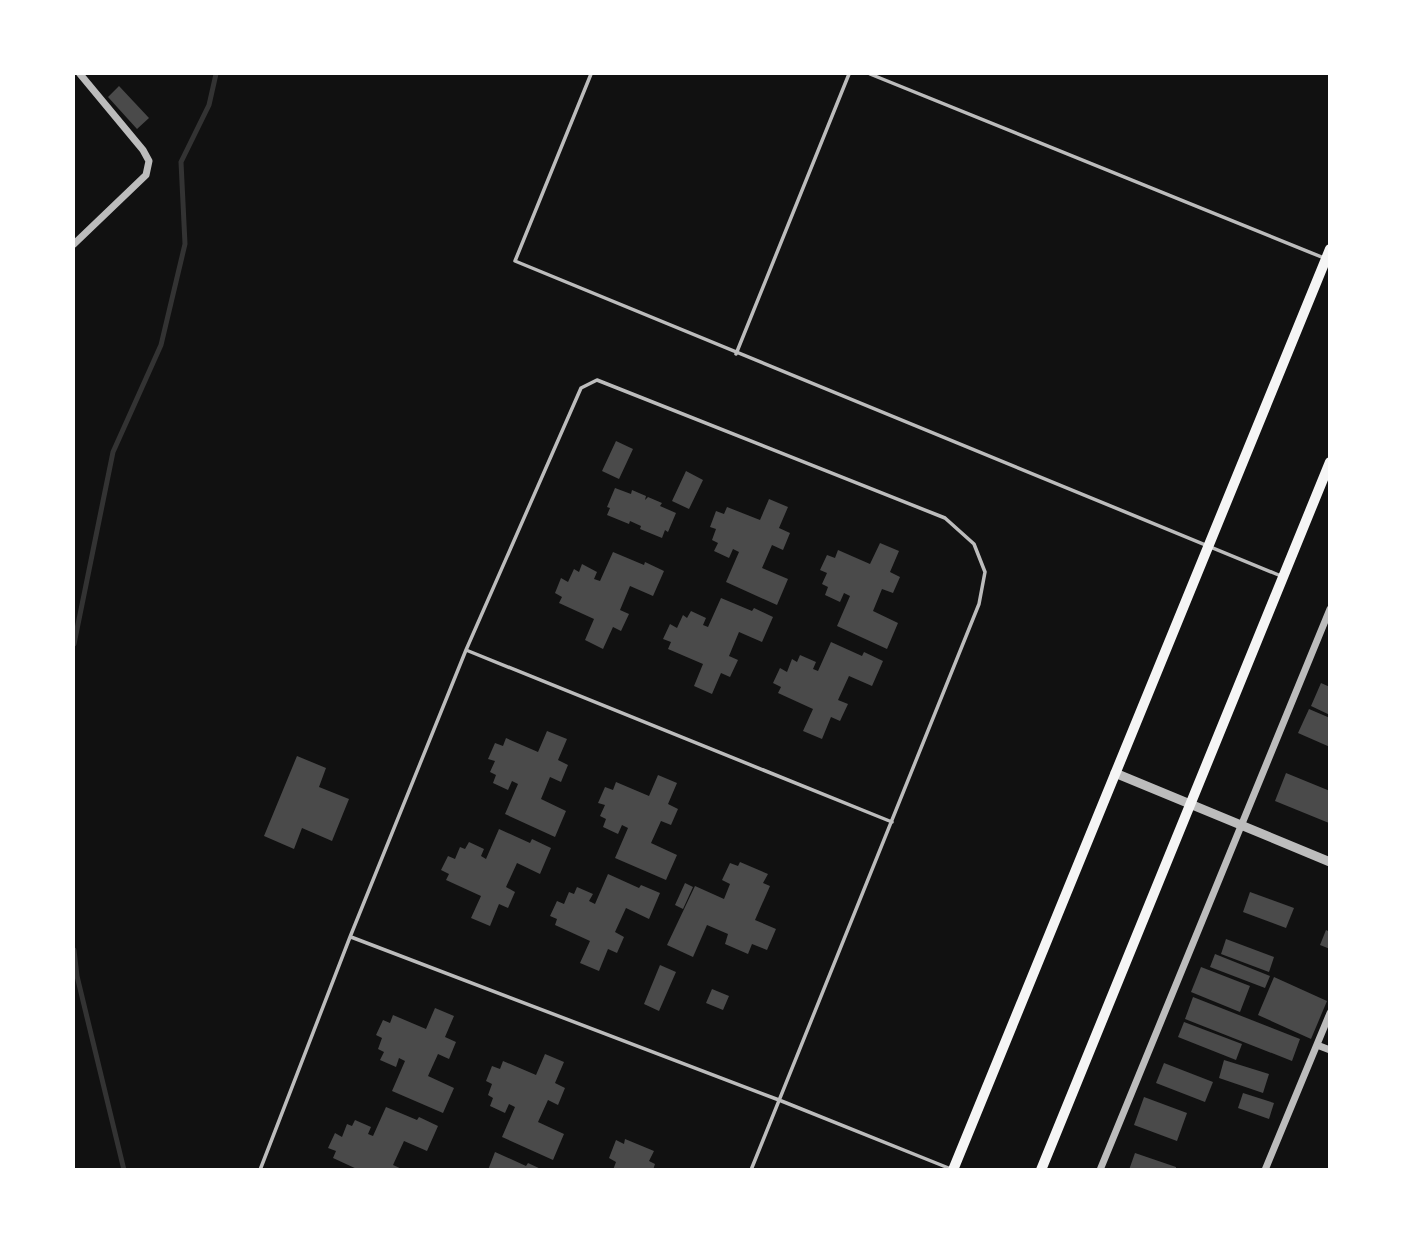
<svg xmlns="http://www.w3.org/2000/svg" width="1403" height="1243" font-family="'Open Sans',sans-serif">
<style>
.lines{fill:none;stroke-linecap:round;stroke-linejoin:round}
.stream{stroke:#333;stroke-width:5}
.building{fill:#4a4a4a}
.service{stroke:#bcbcbc;stroke-width:3.5}
.minor{stroke:#bcbcbc;stroke-width:7}
.tertiary{stroke:#bcbcbc;stroke-width:9}
.secondary{stroke:#f5f5f5;stroke-width:10}
</style>
<rect width="100%" height="100%" fill="#111"/>
<g class="lines">
<path class="stream" d="M74,644L113,452L161,345L185,244L181,162L209,105L216,74
M74,950L77,976L124,1170"/>
</g>
<path class="building" d="M119,86L149,118L137,129L108,97Z
M616,441L633,449L619,479L602,471Z
M686,471L703,480L689,509L672,501Z
M615,488L631,494L632,490L646,496L645,500L648,497L662,503L660,506L676,513L668,532L665,530L662,538L640,529L641,526L630,521L629,524L607,515L610,508L607,507Z
M769,499L788,507L779,528L790,533L783,550L772,545L762,568L788,579L777,605L726,582L739,552L733,549L729,558L714,551L718,543L712,540L716,529L710,527L716,511L724,514L727,507L760,520Z
M880,543L899,551L890,572L900,577L893,593L882,589L873,611L898,623L887,649L837,626L850,596L844,593L840,602L825,595L828,587L822,584L827,573L820,570L827,555L835,558L838,550L870,564Z
M613,552L644,565L645,562L664,571L653,596L630,586L620,610L629,614L621,631L613,627L603,649L585,640L594,619L559,603L562,597L555,593L561,578L568,582L574,569L579,572L582,564L597,572L594,579L600,581Z
M721,598L752,611L754,608L773,617L762,642L739,632L729,656L738,660L730,677L721,673L712,694L694,686L703,664L668,649L671,642L663,639L670,624L677,628L683,615L687,618L691,611L706,618L703,625L708,627Z
M831,642L862,656L864,652L883,661L872,686L849,676L838,700L848,704L840,721L831,717L822,739L803,731L813,709L778,693L781,687L773,683L780,668L787,672L792,659L797,662L800,655L816,662L813,669L818,671Z
M1321,683L1330,687V715L1311,706Z
M1309,709L1330,718V747L1298,733Z
M547,731L567,739L558,760L568,765L561,782L550,777L541,799L566,811L555,837L505,814L518,784L512,781L508,790L493,783L496,775L490,772L495,761L488,759L495,743L503,746L506,738L538,752Z
M297,756L326,768L319,787L349,799L332,841L302,828L294,849L264,836Z
M1286,773L1330,791L1329,823L1275,801Z
M658,775L677,783L668,804L678,809L671,825L661,821L651,843L677,855L666,880L615,858L628,828L622,825L618,834L603,827L606,819L600,816L605,805L598,803L605,787L613,790L616,782L649,796Z
M499,829L530,843L532,839L551,848L540,874L517,863L506,887L515,892L508,908L499,904L490,926L471,918L481,896L446,880L449,874L441,870L448,856L455,859L460,847L465,849L469,842L484,849L481,856L486,859Z
M740,862L768,874L763,883L770,886L755,920L776,929L767,950L752,944L748,954L725,944L728,934L707,925L693,957L667,945L695,886L724,899L730,884L722,880L730,863L738,866Z
M608,874L639,888L641,885L660,893L649,919L626,908L615,932L624,937L617,953L608,949L599,971L580,963L590,941L555,925L557,919L550,916L557,901L564,904L569,892L574,894L577,887L593,894L589,901L595,904Z
M685,883L693,887L683,909L675,905Z
M1250,892L1294,908L1286,928L1243,912Z
M1326,930L1330,932V949L1320,945Z
M1226,939L1274,957L1269,972L1221,954Z
M1215,954L1270,976L1265,988L1210,967Z
M660,965L676,972L659,1011L644,1004Z
M1201,967L1250,986L1240,1012L1191,992Z
M1274,977L1327,1001L1311,1039L1258,1015Z
M712,989L729,996L723,1010L706,1003Z
M1193,997L1300,1039L1292,1061L1185,1019Z
M435,1008L454,1016L445,1037L456,1042L449,1059L438,1054L428,1076L454,1088L443,1113L392,1091L405,1061L399,1058L396,1067L380,1060L384,1052L378,1049L382,1038L376,1035L383,1020L390,1023L393,1015L426,1029Z
M1184,1022L1242,1044L1236,1060L1178,1037Z
M545,1054L564,1062L555,1083L565,1088L558,1105L548,1100L538,1122L564,1134L553,1160L502,1137L515,1107L509,1104L505,1113L490,1106L493,1098L488,1095L492,1084L486,1081L492,1066L500,1069L503,1061L536,1075Z
M1224,1060L1269,1074L1263,1093L1219,1078Z
M1164,1063L1213,1082L1205,1102L1156,1083Z
M1243,1093L1274,1103L1269,1119L1238,1108Z
M1144,1097L1187,1113L1177,1141L1134,1125Z
M386,1107L417,1120L419,1117L438,1126L427,1151L404,1141L393,1165L404,1170H359L333,1158L336,1151L328,1148L335,1133L342,1137L347,1124L352,1126L355,1120L371,1127L368,1134L373,1136Z
M625,1139L654,1151L649,1161L655,1164L653,1170H613L616,1162L609,1158L616,1140L624,1144Z
M495,1152L526,1166L528,1163L543,1170H488Z
M1135,1153L1176,1167V1170H1129Z"/>
<g class="lines">
<path class="service" d="M591,74L515,261L1281,576
M870,74L1324,258
M736,354L849,74
M466,650L892,822
M351,937L779,1100L951,1169
M260,1170L350,937L466,650L581,388L597,380L945,518L974,544L985,572L979,604L751,1170"/>
<path class="minor" d="M74,244L146,175L149,161L143,150L80,74
M1317,1045L1330,1050
M1100,1170L1330,609
M1265,1170L1330,1013"/>
<path class="tertiary" d="M1115,773L1330,862"/>
<path class="secondary" d="M953,1170L1330,249
M1041,1170L1330,462"/>
</g>
<rect width="1403" height="1243" fill="none" stroke="#ffffff" stroke-width="150"/>
</svg>
